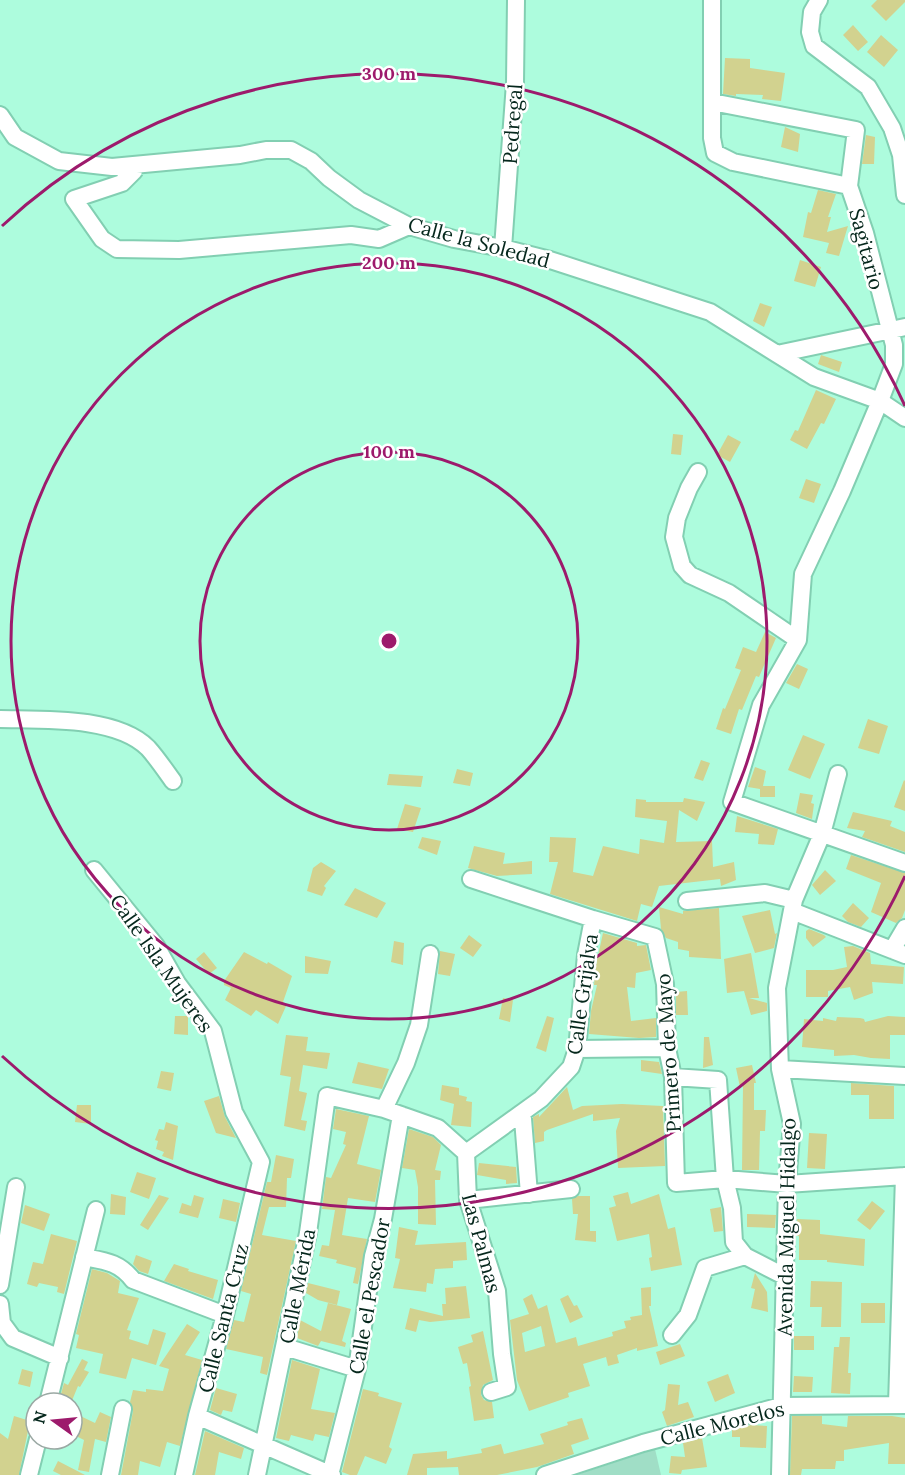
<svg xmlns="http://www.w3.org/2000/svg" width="905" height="1475" font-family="Lora,serif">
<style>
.green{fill:#a0dec6}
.building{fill:#d2d28f;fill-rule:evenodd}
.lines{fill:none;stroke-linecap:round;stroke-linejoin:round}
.minor-casing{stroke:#82cfb2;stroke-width:20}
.minor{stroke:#fff;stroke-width:16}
.ring{fill:none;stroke:#9d1a6c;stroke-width:3}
.labels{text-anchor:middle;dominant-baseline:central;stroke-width:5;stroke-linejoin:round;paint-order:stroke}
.street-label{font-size:20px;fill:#05271c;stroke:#fff}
.centre{fill:#9d1a6c;stroke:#fff;stroke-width:3}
.ring-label{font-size:18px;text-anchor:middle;font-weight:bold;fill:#9d1a6c;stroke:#fff;stroke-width:5;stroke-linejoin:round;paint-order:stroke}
</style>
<rect width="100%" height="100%" fill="#adfcdd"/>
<path class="green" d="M655,1449L661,1475H576Z"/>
<path class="building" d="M877,0H905V2L886,21L871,6Z
M853,25L868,42L858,51L843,35Z
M881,35L898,50L884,67L867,52Z
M725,58L750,59V68L785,73L781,101L762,99L763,95L736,94V96L723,94Z
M785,127L800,134L798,152L781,147Z
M866,135L875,137L874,164H862Z
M818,190L836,194L828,217H831L827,232L848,226L839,256L826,253L829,243L803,237L808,212L811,213Z
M800,260L821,267L815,287L794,281Z
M760,303L772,307L764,327L753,321Z
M821,355L842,362L839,372L818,364Z
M816,390L836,399L824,424L821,423L807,449L790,440L795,430L798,431Z
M673,434L683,435L681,455L671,454Z
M728,435L741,442L730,462L717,455Z
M806,479L821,484L814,503L799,498Z
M765,632L776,638L759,677L756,676L742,710L739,709L731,734L716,729L723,708L725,709L741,670L735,668L743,647L756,652Z
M797,664L808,669L799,689L786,683Z
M868,719L888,726L879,754L858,748Z
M803,735L825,744L810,779L788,770Z
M701,760L710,763L703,781L694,778Z
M755,767L766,771L763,786H775V797H760V789L748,787Z
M457,769L473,773L470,786L453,783Z
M389,774L423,776L421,787L387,785Z
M904,780L905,781V811L894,807Z
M800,793L813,795L811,803L814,804L812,819L796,813Z
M684,798L705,802L697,821L679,810L676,842L712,841L713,867L734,862L736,880L721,886L720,879L659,886L652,907L641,904L637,921L550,894L558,862H549L550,837L576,838L573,872L593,876L603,846L639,854L640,839L664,843L667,821L635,817L636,799L646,800V802H683Z
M405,804L421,808L413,832L397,829Z
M853,812L892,821L890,826L905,832V852L862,837L865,831L847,828Z
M737,816L778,829L774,845L758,844L759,834L735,832Z
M422,837L441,841L437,855L418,848Z
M474,846L505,853L503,864L532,861V874L497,876L468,868Z
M851,855L905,873V910L902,918L896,923L871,912L881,883L846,869Z
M321,862L336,871L324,886L326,888L322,896L307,891L313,868Z
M825,870L836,881L820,895L812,885Z
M355,888L386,903L377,918L344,905Z
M853,903L869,918L861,927L848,922L842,916Z
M659,907L683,914V911L719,908L721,959L689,957V951L678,949V942L666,938L661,929Z
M770,910L775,934L777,933L774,948L755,953L742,916Z
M809,929L824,935L826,937L813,947L806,938V931Z
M603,933L637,943V946L646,945L651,970L636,973L635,988L627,987L631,1021L656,1018V1037L639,1038L589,1034L591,1011L597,985H594L596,965Z
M469,935L482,945L473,957L460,948Z
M394,941L404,943L403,965L391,962Z
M853,946L870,953L871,964L904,967L903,984L872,982L873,993L854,1000L850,987L828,991V997H806V970H833L847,967L844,947Z
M440,951L455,954L450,976L438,974Z
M204,952L217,968L209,974L196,959Z
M244,952L267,964L268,962L292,976L283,1002L287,1004L278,1024L256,1010L251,1016L225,1000L231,988L224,985V981Z
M751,953L759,998H749L767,1003V1011L751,1015L744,991L727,993L724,959Z
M305,956L331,961L328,974L305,973Z
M687,991L688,1015H676V992Z
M503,998L513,1000L510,1022L499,1019Z
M175,1016H188V1035L174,1034Z
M547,1016L554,1018L546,1052L536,1048Z
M888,1016L905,1017V1035H890V1059L871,1058L854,1055L834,1056V1050L802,1047L804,1019L823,1021V1018L836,1021L837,1017L860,1018L864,1019L865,1022Z
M286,1035L308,1037L306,1051L330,1053L327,1069L303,1065L299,1091L307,1093L301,1120L307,1121L305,1131L284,1126L291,1077L280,1075Z
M704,1037H709L713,1065L703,1068Z
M641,1060L659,1062L662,1074L641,1071Z
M358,1062L389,1069L382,1089L352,1083Z
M752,1065L756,1083H754V1110H766L765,1131H760L759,1170H742L743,1086L740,1087L736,1068Z
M161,1071L174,1073L171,1091L157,1088Z
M851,1083L894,1086V1119H869V1095H851Z
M442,1085L459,1088V1095L467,1097L466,1101L472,1102L471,1127L451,1125L454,1104L440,1100Z
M567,1087L573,1110L582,1106L622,1104L663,1106L665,1166L618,1168L616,1131L620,1118L593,1121V1114L547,1130L544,1132V1141L535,1143L533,1117L539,1114V1117Z
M219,1096L225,1117L236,1138L216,1133L204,1101Z
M77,1105H91V1124L75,1122Z
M336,1109L369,1116L357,1164L381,1170L375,1202L348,1198L342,1235L367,1239L358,1284L353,1283L356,1268L336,1263L337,1260L319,1256L322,1245L329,1246L335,1210L322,1209L326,1177L331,1178L346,1145L343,1144L346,1132L333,1129Z
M166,1122L178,1126L173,1160L162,1156L164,1152L156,1149L158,1141L155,1140L159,1129L164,1130Z
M409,1129L433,1137L441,1145L435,1170L441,1171L440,1180H435L436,1225L418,1224V1187L415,1170L402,1168Z
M809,1133L827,1134L825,1169L807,1168Z
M276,1155L294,1159L291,1178H287L286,1207H269L262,1235L296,1241L267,1375L260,1373L263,1357L226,1349L234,1320L244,1322L251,1294L241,1291L267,1182H271Z
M479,1163L516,1167L517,1183L506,1184V1180L477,1175Z
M137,1172L156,1178L149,1199L130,1192Z
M628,1192L631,1204L659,1194L668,1229L675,1227L682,1265L651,1271L649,1258L652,1257L649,1234L617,1241L609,1208L616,1206L613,1196Z
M111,1194L126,1197L125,1215L110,1214Z
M159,1195L169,1198L148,1230L140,1225Z
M194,1195L204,1198L198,1218L179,1213L182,1203L191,1206Z
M578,1196H590V1231H596V1242L575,1240L578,1214H573L572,1199Z
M223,1199L240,1203L236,1222L219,1218Z
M872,1201L885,1211L870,1230L857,1220Z
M25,1205L50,1214L44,1231L21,1223Z
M721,1207L723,1231L714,1232L710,1209Z
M747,1214L776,1215L775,1228L747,1227Z
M797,1219L820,1220V1234L865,1239L864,1266L827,1262V1260H799V1236H797Z
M399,1227L418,1231L415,1245L466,1242L467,1260L453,1261V1268L435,1269L433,1284L427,1283L426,1292L393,1288L400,1259L395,1258Z
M51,1234L77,1241L64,1294L57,1292L58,1287L39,1283L37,1287L27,1284L33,1262L43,1264Z
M136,1255L152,1261L148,1274L139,1271L133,1264Z
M174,1264L189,1269L188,1271L218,1280L213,1299L164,1281Z
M92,1269L107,1273L120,1281L118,1293L139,1298L127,1330L131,1331L129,1339L148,1345L153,1329L166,1333L156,1365L132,1358L126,1379L99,1373L103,1354L76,1348L79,1335L76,1334Z
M755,1273L767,1292L768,1312L751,1308L755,1289L751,1288Z
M811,1281L842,1282L841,1327H821L822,1307H810Z
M308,1283L340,1291L337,1305L318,1300L306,1293Z
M466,1286L470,1318L430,1322L419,1320L416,1332L405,1329L410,1308L443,1316L442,1304H446L445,1288Z
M651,1287V1306H649L658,1346L637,1351V1348L617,1355L619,1363L608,1366L606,1357L583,1364L590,1386L568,1393L569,1397L529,1411L517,1380L510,1320L529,1314L523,1299L532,1294L538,1309L547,1305L556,1343L576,1337L578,1346L613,1336L612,1332L626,1328L624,1321L631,1320L630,1317L642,1315L641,1288ZM541,1326L545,1346L525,1352L522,1333Z
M568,1295L574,1306L577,1305L583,1317L570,1323L560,1299Z
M328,1303L351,1309L342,1341L346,1343L345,1347L321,1341L318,1346L297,1338L300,1320L321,1331Z
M861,1303H885V1323H861Z
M187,1324L200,1332L185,1355L202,1360L180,1446L167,1442L160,1467L140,1461L138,1475H121L133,1411L130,1402L133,1390L146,1392V1389L163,1391L169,1369L159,1366Z
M483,1331L493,1380L483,1385L481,1395L484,1400L492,1402L494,1418L474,1421L469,1387L471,1386L467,1363L463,1364L458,1347L473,1342L471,1335Z
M794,1336H814V1350H794Z
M840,1337H850L848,1373H851L850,1394L831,1393L834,1347H839Z
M680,1344L685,1356L660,1365L656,1352Z
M82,1359L88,1362L84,1370L89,1372L80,1387L78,1386L71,1403L59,1401L64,1383L68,1385Z
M292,1360L320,1369L311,1409L335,1413L329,1437L315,1434L313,1441L291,1435L289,1441L276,1438Z
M22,1369L33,1372L30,1387L18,1384Z
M728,1374L735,1393L715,1402L707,1382Z
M794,1376L813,1377L812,1392H793Z
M668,1384L680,1385L678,1405L688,1402L694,1417L667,1426L662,1412L665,1410Z
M216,1388L237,1394L232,1412L223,1410L221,1415L210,1410Z
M363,1389L379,1393L378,1396L402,1403L389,1447L392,1449L386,1464L365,1456L357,1475H350L342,1472Z
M72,1412L95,1423L100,1412L111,1417L106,1442L95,1439L89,1472L78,1470L84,1440L72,1434Z
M14,1416L30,1421L19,1475H0V1433L8,1439Z
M792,1416H822V1424L847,1427L848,1416H892L905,1418V1464H888L889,1443L844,1450V1461H836L835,1469H802L801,1475H790Z
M582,1418L589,1439L571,1445L574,1454L537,1467L497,1475H459L458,1467L427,1468V1475H407L413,1454L447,1451V1459L482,1453L481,1449L501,1444L504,1454L544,1444L540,1434L568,1425L567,1422Z
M751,1425L767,1426L766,1448L740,1447V1437H732V1430Z
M205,1431L244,1448L241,1459L219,1452L215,1475H195Z
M702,1438L707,1467L682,1470L681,1474L669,1473L671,1456L685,1457L683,1443Z
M58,1461L85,1475H61L53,1471Z"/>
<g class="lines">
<g class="minor-casing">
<path id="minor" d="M712,0V138L715,153L733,162L849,186L865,233L894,345V364L880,401L842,491L803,574L798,640L761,705L732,802L905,863
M819,0L812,12L810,32L814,46L868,87L892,128L901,155L905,195
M712,102L856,130L849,186
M0,115L15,137L59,161L112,167L240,155L266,150H291L311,161L329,178L359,200L409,226L454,239L503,248L550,260L710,312L777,354L905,327
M121,168L134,171L122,183L74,199L102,239L117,249L179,250L351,235L379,239L409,226
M503,248L515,83L516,0
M777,354L814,377L880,401L905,418
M698,472L689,488L677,518L674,537L682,566L690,575L729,593L798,640
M0,719C42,720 116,716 148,748C157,758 165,770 173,781
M94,870L156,946L177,983L213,1031L234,1112L261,1162L225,1315L197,1416L184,1475
M471,879L593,919L655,937L665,984L667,1048L673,1077L676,1183L725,1179L787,1184L905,1176
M687,901L765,893L794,900
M792,911L905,955
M892,950L905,928
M577,1049L667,1048
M780,1069L905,1076
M673,1077L718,1080L725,1179L732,1208L734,1242L745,1256L784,1276
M384,1109L406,1063L419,1025L430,954
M520,1114L523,1119L529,1194
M466,1153L468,1200L497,1291L502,1354L507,1387L491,1392
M468,1200L571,1189
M84,1257C105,1261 119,1262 133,1280L225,1315
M0,1285L16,1187
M0,1304L2,1323L13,1338L60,1358
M672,1335L688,1315L705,1268L745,1256
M285,1347L357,1369
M48,1403L96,1210
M897,1405L904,1176
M197,1416L332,1475
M29,1475L38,1439
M110,1475L123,1409
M257,1475L308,1233L327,1096L384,1109L438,1128L466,1153L541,1099L571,1067L577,1049L586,955L593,919
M330,1475L357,1369L373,1256L383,1219L401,1115
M545,1475L643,1443L781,1406L905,1405
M780,1475L787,1184L792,1124L780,1069L777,988L794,900L822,834L838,774"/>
</g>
<use href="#minor" class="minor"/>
</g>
<g class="ring">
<circle cx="389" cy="641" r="189"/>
<circle cx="389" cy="641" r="378"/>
<path d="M905 876A567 567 0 0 1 2 1056M2 226A567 567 0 0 1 905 406"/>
</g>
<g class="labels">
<g class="street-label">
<text transform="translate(512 124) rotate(-86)">Pedregal</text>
<text transform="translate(479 242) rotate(15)">Calle la Soledad</text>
<text transform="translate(867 249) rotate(75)">Sagitario</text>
<text transform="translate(162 963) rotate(55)">Calle Isla Mujeres</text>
<text transform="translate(582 994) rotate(-82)">Calle Grijalva</text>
<text transform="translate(668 1053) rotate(-94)">Primero de Mayo</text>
<text transform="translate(786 1227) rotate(-89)">Avenida Miguel Hidalgo</text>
<text transform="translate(482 1243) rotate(75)">Las Palmas</text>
<text transform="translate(297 1286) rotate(-79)">Calle Mérida</text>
<text transform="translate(369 1296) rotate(-80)">Calle el Pescador</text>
<text transform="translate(223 1318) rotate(-76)">Calle Santa Cruz</text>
<text transform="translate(722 1423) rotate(-14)">Calle Morelos</text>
</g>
</g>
<circle cx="389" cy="641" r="9" class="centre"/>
<g class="ring-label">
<text x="389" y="80">300 m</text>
<text x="389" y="269">200 m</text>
<text x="389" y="458">100 m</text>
</g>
<g transform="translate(54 1421) rotate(285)"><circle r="28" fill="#ffffff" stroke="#9ba9a4" stroke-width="1.5"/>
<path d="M0-4.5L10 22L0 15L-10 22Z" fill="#9d1a6c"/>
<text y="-9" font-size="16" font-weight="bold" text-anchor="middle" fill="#05271c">N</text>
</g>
</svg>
